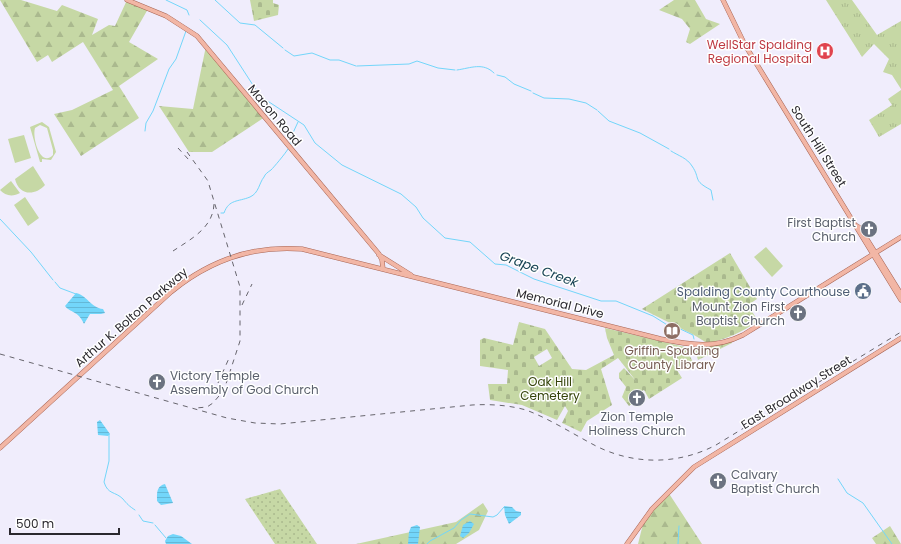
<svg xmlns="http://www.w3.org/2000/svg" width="901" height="544" font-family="Poppins,sans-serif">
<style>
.grass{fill:url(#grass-tufts)}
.forest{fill:url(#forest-firs)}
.cemetery{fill:url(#cemetery-stones);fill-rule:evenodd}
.park{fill:url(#park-dots)}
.pitch{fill:#c6d8a5;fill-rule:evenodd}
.water{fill:url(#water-rules)}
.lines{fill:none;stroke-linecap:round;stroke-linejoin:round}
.stream{stroke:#73d6fa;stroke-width:1}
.major-casing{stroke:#a76454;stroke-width:5}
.major{stroke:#f2b6a5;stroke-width:4}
.rail{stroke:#67656d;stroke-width:1;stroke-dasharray:5 5;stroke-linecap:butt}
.labels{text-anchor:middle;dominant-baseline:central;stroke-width:3;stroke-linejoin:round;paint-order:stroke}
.health-label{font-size:12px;fill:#be3a42;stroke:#fff;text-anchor:end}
.street-label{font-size:12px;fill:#2a282e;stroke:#fff}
.worship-label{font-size:12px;fill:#5b616d;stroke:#fff;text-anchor:end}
.service-label{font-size:12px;fill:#4e5e75;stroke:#fff;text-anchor:end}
.education-label{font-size:12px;fill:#785e54;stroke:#fff}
.park-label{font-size:12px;fill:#36450b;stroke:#fff}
.water-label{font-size:13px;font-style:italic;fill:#184454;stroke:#fff}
</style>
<defs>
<pattern id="grass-tufts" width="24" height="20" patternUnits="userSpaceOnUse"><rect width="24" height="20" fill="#c6d8a5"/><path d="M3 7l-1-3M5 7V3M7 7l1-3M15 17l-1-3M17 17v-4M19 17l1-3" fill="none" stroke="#aab98e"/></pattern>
<pattern id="forest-firs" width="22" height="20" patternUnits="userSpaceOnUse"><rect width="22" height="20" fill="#c6d8a5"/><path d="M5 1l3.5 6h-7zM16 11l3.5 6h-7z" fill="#aab98e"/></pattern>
<pattern id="cemetery-stones" width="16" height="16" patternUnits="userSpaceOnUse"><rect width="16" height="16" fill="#c6d8a5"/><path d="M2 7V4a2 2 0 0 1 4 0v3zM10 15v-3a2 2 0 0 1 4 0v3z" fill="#aab98e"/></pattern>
<pattern id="park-dots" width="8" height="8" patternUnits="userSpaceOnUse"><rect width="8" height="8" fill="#c6d8a5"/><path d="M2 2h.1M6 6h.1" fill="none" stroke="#aab98e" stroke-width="1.8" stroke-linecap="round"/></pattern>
<pattern id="water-rules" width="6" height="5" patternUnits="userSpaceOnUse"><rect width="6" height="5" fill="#73d6fa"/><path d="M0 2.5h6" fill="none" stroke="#64b8d7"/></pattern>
</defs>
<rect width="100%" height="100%" fill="#f0edfc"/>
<path class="grass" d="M826,0H852L877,35L901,21V89L892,75L883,72L889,59L874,44L862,57Z
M901,90V124L879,137L869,120L892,105L888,99Z"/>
<path class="forest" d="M0,0H21L57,11L62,5L98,19L92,35L109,25L115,26L127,0L148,9L129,42L158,59L119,86L139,118L81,156L54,114L72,110L113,90L83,42L52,62L48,55L37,62Z
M674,0H695L706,19L720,24L690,44L686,42L690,29L682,19L659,10Z
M206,46L265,117L212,152H189L159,106L193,109Z
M668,492L702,544H638L644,520Z
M483,503L488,511L479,530L456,544H356L456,522Z
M890,526L901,544H876L872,538Z"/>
<path class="cemetery" d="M250,0H273V3L279,5L278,15L254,21Z
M730,253L757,299L748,305L758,321C742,332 726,340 707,343L694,335L642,309Z
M519,322L545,329L572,369L586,370L614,355L607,338L605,328L685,347L693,362L679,371L670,359L682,378L649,399L644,390L633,395L634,397L631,399L633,403L629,406L622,397L626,387L619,378V373L624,368L636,381L618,358L601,369L612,405L587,421L581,432L562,423L568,411L565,406L557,420L522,405L490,400L488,384H507L508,370L480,366V340L484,338L513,345ZM547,349L552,358L539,366L534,357Z"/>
<path class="park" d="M732,341V343L698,360L694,347L714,346Z
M280,489L317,544H275L245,499Z"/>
<path class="pitch" d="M42,122L49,127L56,152L51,160L42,159V162H40L30,127ZM40,125L47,128L53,150V155C40,168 32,137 35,128Z
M24,135L31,158L15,163L8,139Z
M33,166L45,185C35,196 19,196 15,179Z
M11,181L20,193C13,197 5,196 0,190Z
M25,197L39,218L28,226L14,205Z
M766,247L783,266L772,277L754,257Z"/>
<path class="water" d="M76,293C87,295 91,308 103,309L105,313L101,314H90L84,324C78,310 70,313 65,306Z
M100,420L110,434L108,436L98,435L97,422Z
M165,484L173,503L161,505L157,501C157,494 156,486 165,484Z
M504,506L512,507L516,511L521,512V515L509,524L505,515Z
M470,521L474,524L469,533L463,538L460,536L463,525Z
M417,525L420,527L418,544H408L409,532L411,527Z
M173,534L181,536L192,544H166L165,541L168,536Z"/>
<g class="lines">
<path class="stream" d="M166,0L187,10L189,15
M215,0L240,23L255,25L283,48
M200,20L227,45L260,96L304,125L315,143L342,165L401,194L416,207L423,218L445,238L470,242L495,264L506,265L534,279L601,301H616L653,316L669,326H674L693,335L694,339
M285,50L294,56L312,53L330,60H339L356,66
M357,66L409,64L417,61L438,68L455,70
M457,70C471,68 483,62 494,73
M497,75L505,77L514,84L531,91
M533,93L544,98L569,99L586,103L597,110
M598,111L609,121L640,133L669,149
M145,131L146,123L153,111L169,69L176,59L186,31
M291,144L292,135L298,122
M671,151C679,156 687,158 692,166C701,179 692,180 711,190L713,200
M221,213H224C229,199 238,202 250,197C259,193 259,183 264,177C265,174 268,172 271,170C274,167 285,154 288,149
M0,219L31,252L53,280
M55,282L60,288L76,294
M109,434V461L104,482C108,495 115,491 123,499C127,504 129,506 135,510
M838,479L847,493L863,503L892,544
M139,515L143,521L153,523
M155,525L166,538
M427,544L430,541L454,528L461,520L470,514L493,517L497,515L504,507
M678,544L679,526"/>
<g class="major-casing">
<path id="major" d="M127,0L166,16L197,36L379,254L382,260L383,269
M723,0L745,45L901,300
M857,226L860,228L901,294
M379,255L411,275
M0,448L171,292C210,260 252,245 302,249L661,339C690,345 715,349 743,335L901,237
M627,544L652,509L694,467L901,338"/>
</g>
<use href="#major" class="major"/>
<path class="rail" d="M178,148L189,160
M187,152L208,181L210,188L240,287V341L224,390L213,403L207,407L196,408
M173,251C191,239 213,228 214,204
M242,305L252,284
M0,354L227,418L255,423L280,424L472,405C490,404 508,405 526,410C550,419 573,434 596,446C634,465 678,465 716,445L901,332
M218,383L230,356"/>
</g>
<defs>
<g id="hospital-disc" transform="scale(0.9)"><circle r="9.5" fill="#e0444e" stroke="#fff"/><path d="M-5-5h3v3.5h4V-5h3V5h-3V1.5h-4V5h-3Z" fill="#fff"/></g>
<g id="church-disc" transform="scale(0.9)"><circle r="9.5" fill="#6b7280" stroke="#fff"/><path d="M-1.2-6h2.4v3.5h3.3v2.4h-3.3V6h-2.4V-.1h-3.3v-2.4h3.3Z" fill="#fff"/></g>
<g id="civic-disc" transform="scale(0.9)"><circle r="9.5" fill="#5c6f8a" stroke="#fff"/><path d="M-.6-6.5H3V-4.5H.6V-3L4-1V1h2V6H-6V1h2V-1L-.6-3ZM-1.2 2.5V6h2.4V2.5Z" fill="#fff"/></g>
<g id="library-disc" transform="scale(0.9)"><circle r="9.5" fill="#8d6e63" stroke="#fff"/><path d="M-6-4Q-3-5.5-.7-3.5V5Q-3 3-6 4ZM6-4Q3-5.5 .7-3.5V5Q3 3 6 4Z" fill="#fff"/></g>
</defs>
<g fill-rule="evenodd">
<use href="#hospital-disc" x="825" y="51"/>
<use href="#church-disc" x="869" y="229"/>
<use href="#civic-disc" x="863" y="291"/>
<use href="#church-disc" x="798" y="313"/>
<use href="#library-disc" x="672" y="331"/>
<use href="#church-disc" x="157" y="382"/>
<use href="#church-disc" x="637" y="398"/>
<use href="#church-disc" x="718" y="481"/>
</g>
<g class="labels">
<g class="health-label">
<text x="812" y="44">WellStar Spalding<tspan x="812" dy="14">Regional Hospital</tspan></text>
</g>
<g class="street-label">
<text transform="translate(275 115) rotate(50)">Macon Road</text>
<text transform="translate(819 146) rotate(58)">South Hill Street</text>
<text transform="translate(560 303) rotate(14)">Memorial Drive</text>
<text transform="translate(131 317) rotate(-41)">Arthur K. Bolton Parkway</text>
<text transform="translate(796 392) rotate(-32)">East Broadway Street</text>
</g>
<g class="worship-label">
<text x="856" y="222">First Baptist<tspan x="856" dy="14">Church</tspan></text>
<text x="785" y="306">Mount Zion First<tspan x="785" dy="14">Baptist Church</tspan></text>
<text x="170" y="375" text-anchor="start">Victory Temple<tspan x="170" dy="14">Assembly of God Church</tspan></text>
<text x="637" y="416" text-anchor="middle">Zion Temple<tspan x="637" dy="14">Holiness Church</tspan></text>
<text x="731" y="474" text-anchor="start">Calvary<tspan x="731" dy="14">Baptist Church</tspan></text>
</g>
<g class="service-label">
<text x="850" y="291">Spalding County Courthouse</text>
</g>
<g class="education-label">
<text x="672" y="350">Griffin-Spalding<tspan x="672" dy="14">County Library</tspan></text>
</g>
<g class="park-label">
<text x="550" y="381">Oak Hill<tspan x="550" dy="14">Cemetery</tspan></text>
</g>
<g class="water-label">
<text transform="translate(539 269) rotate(20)">Grape Creek</text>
</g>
</g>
<path d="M10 528v6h109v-6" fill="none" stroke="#2a282e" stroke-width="2"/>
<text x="16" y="528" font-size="12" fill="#2a282e" stroke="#ffffff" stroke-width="3" paint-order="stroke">500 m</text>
</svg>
